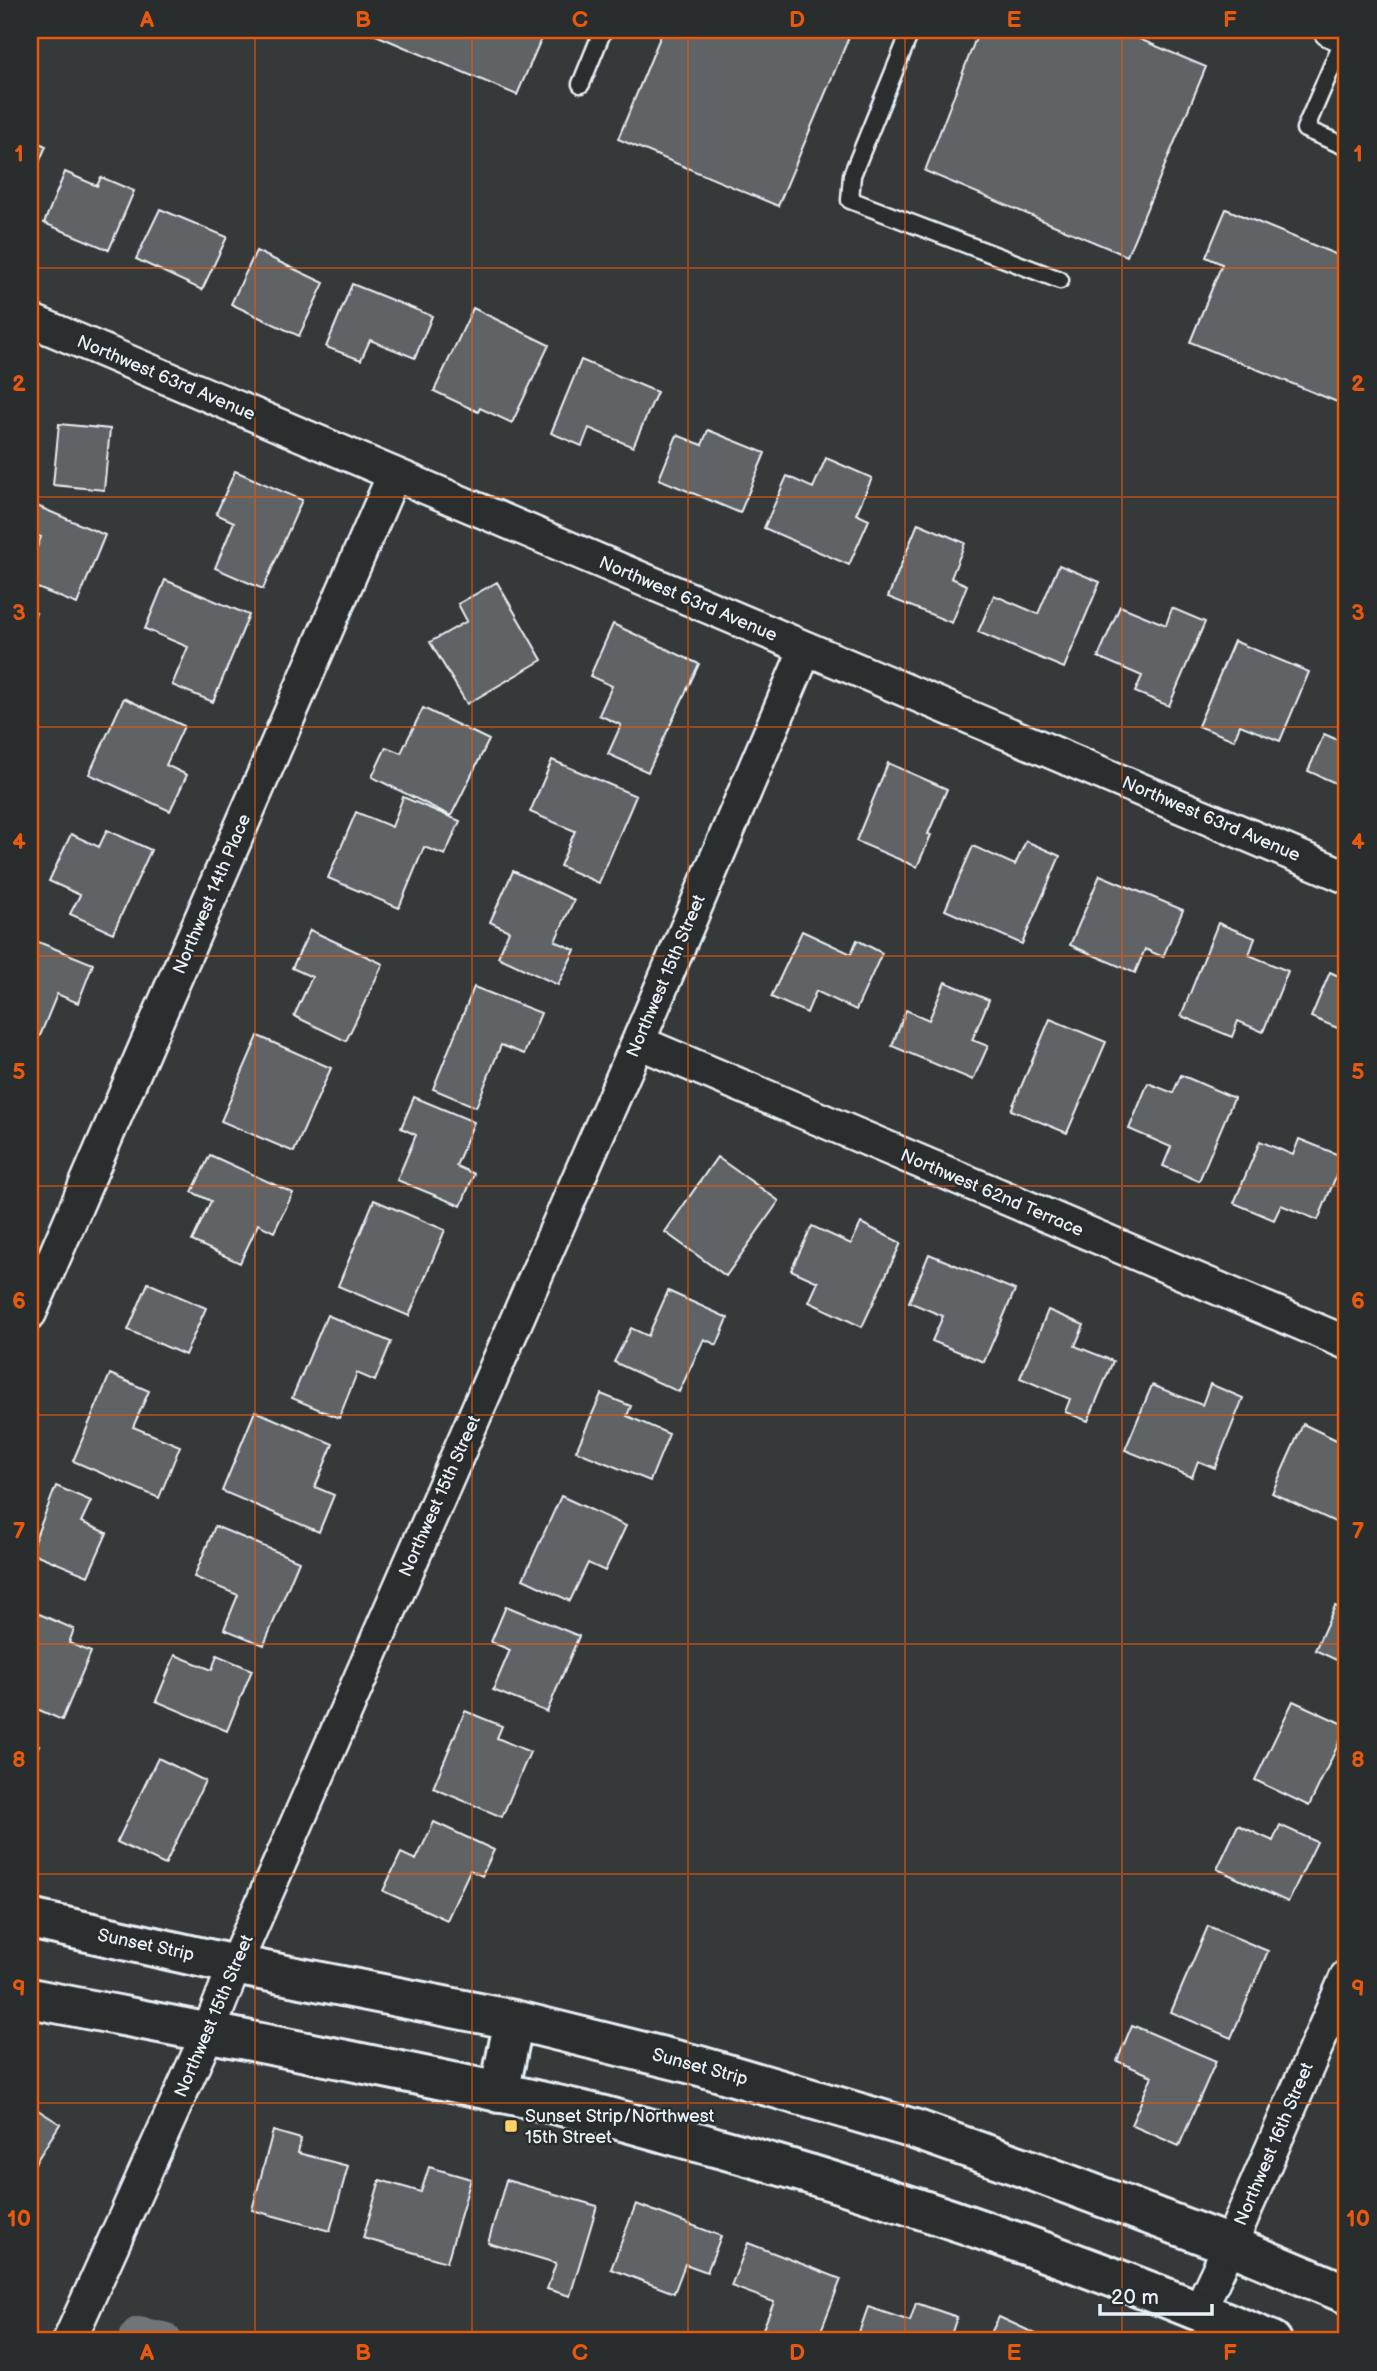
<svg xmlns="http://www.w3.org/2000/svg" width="1377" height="2371" font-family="'Balsamiq Sans',sans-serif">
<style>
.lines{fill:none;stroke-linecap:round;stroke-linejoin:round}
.canal{stroke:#707579;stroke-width:38}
.building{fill:#5f6365;stroke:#e8f1f8;stroke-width:2}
.service-casing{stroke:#e8f1f8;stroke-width:21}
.minor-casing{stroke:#e8f1f8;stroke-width:37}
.tertiary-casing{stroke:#e8f1f8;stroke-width:44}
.service{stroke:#2a2d2e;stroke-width:16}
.minor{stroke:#2a2d2e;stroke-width:32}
.tertiary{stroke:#2a2d2e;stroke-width:38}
.grid{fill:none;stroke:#e8590c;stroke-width:2;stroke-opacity:0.55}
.poi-dot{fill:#ffd166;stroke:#2a2d2e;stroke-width:2.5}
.labels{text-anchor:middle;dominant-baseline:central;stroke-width:5;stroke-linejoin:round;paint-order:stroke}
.street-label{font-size:18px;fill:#e8f1f8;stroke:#2a2d2e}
.poi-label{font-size:18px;fill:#e8f1f8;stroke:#2a2d2e;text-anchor:start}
.neatline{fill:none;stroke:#e8590c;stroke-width:2.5}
.grid-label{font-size:23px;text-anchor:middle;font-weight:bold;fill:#e8590c}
</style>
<rect width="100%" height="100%" fill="#35393a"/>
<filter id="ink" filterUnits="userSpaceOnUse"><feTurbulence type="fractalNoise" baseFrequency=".0143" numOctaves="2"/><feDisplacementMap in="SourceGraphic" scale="14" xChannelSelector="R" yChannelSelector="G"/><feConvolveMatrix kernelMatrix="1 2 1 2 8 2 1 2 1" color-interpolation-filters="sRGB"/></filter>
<g filter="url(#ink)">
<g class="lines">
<path class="canal" d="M139,2336L163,2341"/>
</g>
<path class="building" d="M364,30H545L517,95Z
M663,30H852L778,206L618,139Z
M979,30H1118L1206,67L1127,256L925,171Z
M30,139L46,146L30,184Z
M65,172L97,186L101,177L134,191L109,250L44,223Z
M160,209L227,237L202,290L136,259Z
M1226,209L1347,259V406L1190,342L1222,264L1206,257Z
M256,251L324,283L299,336L231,304Z
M352,284L432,316L415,358L370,340L361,360L326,347Z
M473,308L549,345L512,423L480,408L478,412L434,391Z
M581,360L657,392L633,447L589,428L582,446L551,433Z
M59,424L110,429L104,490L53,485Z
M708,430L765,453L740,513L659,479L677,435L702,445Z
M826,458L872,478L856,514L869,520L849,565L764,528L787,476L813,488Z
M235,471L302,500L263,589L215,568L234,522L216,514Z
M30,503L105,535L77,604L30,585V565L41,537L30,532Z
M918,523L965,543L951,578L967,585L952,623L888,597Z
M1059,565L1100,582L1064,668L978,632L994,595L1038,614Z
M165,580L249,615L213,702L172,685L188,647L145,629Z
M497,582L542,660L467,704L430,642L467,621L458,604Z
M1120,606L1166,625L1172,608L1205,622L1169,706L1135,692L1142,676L1098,657Z
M30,610L36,613L30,627Z
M613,624L699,664L648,772L608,754L621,725L599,715L612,686L590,676Z
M1234,641L1309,672L1280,741L1240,725L1234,740L1198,726Z
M124,698L184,726L166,765L187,775L170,811L89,774Z
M423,708L489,740L451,816L372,777L386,747L401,753Z
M1324,734L1347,744V788L1308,771Z
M552,760L636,796L599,883L560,866L575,831L530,812Z
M888,763L947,789L928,834L931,835L917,867L856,841Z
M403,797L460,821L445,855L424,847L399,908L328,878L356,812L392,827Z
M107,830L151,850L113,933L70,914L80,895L49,881L71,834L99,847Z
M1026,841L1060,856L1022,944L945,910L973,846L1015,865Z
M513,871L574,900L555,941L575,950L558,985L498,957L509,931L490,922Z
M1100,875L1183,910L1163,957L1145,949L1135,973L1070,945Z
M1218,923L1255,938L1249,955L1288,971L1263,1032L1238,1021L1232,1037L1181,1016Z
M310,930L383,964L346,1041L294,1016L312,977L292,968Z
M802,931L851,954L857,940L882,953L856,1010L816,991L807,1013L771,997Z
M31,939L93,964L78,1003L57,994L40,1036L30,1032Z
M1330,972L1347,980V1032L1311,1017Z
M945,982L989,1000L972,1040L988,1046L973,1080L892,1046L906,1010L929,1020Z
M474,987L541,1013L524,1054L501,1045L476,1107L433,1089Z
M1050,1019L1106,1042L1067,1133L1011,1110Z
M258,1036L331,1068L294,1152L221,1121Z
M1181,1075L1234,1098L1199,1181L1163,1166L1171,1147L1129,1129L1148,1083L1173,1093Z
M414,1097L474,1122L456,1166L474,1174L461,1206L397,1180L416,1135L401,1128Z
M1299,1139L1344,1157L1318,1220L1281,1205L1274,1220L1234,1203L1260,1141L1293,1155Z
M210,1155L293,1193L274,1232L258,1224L240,1263L192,1241L211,1201L192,1192Z
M717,1157L779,1201L726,1276L665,1232Z
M374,1200L445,1230L409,1316L338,1286Z
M861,1223L901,1243L862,1327L809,1302L818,1282L791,1270L812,1226L851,1244Z
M929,1254L1015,1290L984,1362L932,1341L943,1316L909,1302Z
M148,1283L206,1308L185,1355L128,1330Z
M668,1291L728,1318L717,1345L704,1339L679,1392L614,1362L631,1328L648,1336Z
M1048,1310L1084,1325L1075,1346L1113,1361L1088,1421L1065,1412L1070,1399L1020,1378Z
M327,1315L391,1342L375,1381L357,1373L339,1418L292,1398Z
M110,1374L149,1391L133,1427L180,1446L159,1498L73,1461Z
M1210,1384L1243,1398L1215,1468L1198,1461L1192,1477L1125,1450L1152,1385L1202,1405Z
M601,1394L631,1406L627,1416L669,1434L650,1481L576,1451Z
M255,1411L333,1444L315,1487L334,1495L319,1532L222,1491Z
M1303,1424L1347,1445V1496L1335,1522L1272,1493Z
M56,1486L91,1501L81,1522L107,1533L88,1576L30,1552Z
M561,1496L626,1526L605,1571L588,1563L570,1601L523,1579Z
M215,1526L299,1561L264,1645L224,1629L238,1595L194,1577Z
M506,1606L579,1636L547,1712L493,1690L510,1650L491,1642Z
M1335,1606L1347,1611V1665L1315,1650Z
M30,1610L74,1629L69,1643L91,1652L62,1720L30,1706Z
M175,1655L212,1670L217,1655L252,1670L227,1731L156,1701Z
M1293,1701L1347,1726L1309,1806L1255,1780Z
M465,1711L502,1726L497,1738L530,1752L502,1817L433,1788Z
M30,1740L39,1745L30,1764Z
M158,1758L205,1781L165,1865L117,1842Z
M434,1822L494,1850L482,1876L470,1870L447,1920L383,1891L401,1853L416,1860Z
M1238,1825L1273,1841L1280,1825L1317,1842L1288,1902L1217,1869Z
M1208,1926L1268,1951L1231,2038L1171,2012Z
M1132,2025L1216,2061L1179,2146L1131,2125L1152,2076L1117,2061Z
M30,2105L60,2124L30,2171Z
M273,2131L301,2139L298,2153L348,2166L330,2231L252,2210Z
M429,2167L471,2179L447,2262L363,2238L380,2180L421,2192Z
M506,2180L597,2206L570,2296L547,2289L556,2263L488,2243Z
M1347,2196V2221L1338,2217Z
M636,2204L721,2236L707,2272L685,2264L674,2293L611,2269Z
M748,2243L841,2279L817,2341H758L774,2302L731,2286Z
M916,2303L957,2317L949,2341H856L868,2307L910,2321Z
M999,2317L1051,2341H987Z"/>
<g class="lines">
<g class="service-casing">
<path id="service" d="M911,30L852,175L850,200L1060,280
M1345,36L1305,129L1347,147
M581,84L603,30"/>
</g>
<g class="minor-casing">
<path id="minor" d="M1330,30L1347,37
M30,320L1347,877
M638,1042L1347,1343
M30,1313L394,474
M1199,2311L1230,2245L1347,1976
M69,2341L208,2033L235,1965L638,1042L806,648"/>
</g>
<g class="tertiary-casing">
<path id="tertiary" d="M30,1919L235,1965L514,2020L700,2066L914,2129L1025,2168L1230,2245L1347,2294
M30,1998C219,2035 408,2070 596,2114C636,2124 675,2136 715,2147C905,2199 1091,2265 1272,2341
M499,2093L514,2020"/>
</g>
<use href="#service" class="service"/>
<use href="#minor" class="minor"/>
<use href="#tertiary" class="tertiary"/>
</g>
</g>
<path class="grid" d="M255,30V2341M472,30V2341M688,30V2341M905,30V2341M1122,30V2341M30,268H1347M30,497H1347M30,727H1347M30,956H1347M30,1186H1347M30,1415H1347M30,1644H1347M30,1874H1347M30,2103H1347"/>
<rect class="poi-dot" x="504" y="2119" width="14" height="14" rx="3.5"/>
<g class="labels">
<g class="street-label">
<text transform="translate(166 378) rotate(23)">Northwest 63rd Avenue</text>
<text transform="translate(688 599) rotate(23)">Northwest 63rd Avenue</text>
<text transform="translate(1211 819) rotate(23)">Northwest 63rd Avenue</text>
<text transform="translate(212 894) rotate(-67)">Northwest 14th Place</text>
<text transform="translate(666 976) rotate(-67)">Northwest 15th Street</text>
<text transform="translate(992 1193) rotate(23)">Northwest 62nd Terrace</text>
<text transform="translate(440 1496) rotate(-66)">Northwest 15th Street</text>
<text transform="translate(146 1945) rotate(12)">Sunset Strip</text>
<text transform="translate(214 2016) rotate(-67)">Northwest 15th Street</text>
<text transform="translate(700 2067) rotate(15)">Sunset Strip</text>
<text transform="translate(1274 2144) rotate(-67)">Northwest 16th Street</text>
</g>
<g class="poi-label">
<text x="525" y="2116">Sunset Strip/Northwest<tspan x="525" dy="21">15th Street</tspan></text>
</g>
</g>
<rect width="1377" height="2371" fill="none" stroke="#2a2d2e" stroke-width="77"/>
<path d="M1100 2304v10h112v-10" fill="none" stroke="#e8f1f8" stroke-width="3.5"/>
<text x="1111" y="2304" font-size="21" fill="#e8f1f8" stroke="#2a2d2e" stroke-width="5" paint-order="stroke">20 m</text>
<rect x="38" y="38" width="1300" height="2294" class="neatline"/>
<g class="grid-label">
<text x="147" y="27">A</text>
<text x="363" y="27">B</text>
<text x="580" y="27">C</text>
<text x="797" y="27">D</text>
<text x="1014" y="27">E</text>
<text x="1230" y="27">F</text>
<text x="19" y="161">1</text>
<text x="1358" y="161">1</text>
<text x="19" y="391">2</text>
<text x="1358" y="391">2</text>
<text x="19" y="620">3</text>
<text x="1358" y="620">3</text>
<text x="19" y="849">4</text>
<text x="1358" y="849">4</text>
<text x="19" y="1079">5</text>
<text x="1358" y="1079">5</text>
<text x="19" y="1308">6</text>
<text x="1358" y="1308">6</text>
<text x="19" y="1538">7</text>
<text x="1358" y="1538">7</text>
<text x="19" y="1767">8</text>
<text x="1358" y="1767">8</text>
<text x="19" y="1996">9</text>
<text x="1358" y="1996">9</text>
<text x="19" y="2226">10</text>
<text x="1358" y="2226">10</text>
<text x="147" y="2360">A</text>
<text x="363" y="2360">B</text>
<text x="580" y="2360">C</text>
<text x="797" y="2360">D</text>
<text x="1014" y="2360">E</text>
<text x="1230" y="2360">F</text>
</g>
</svg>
